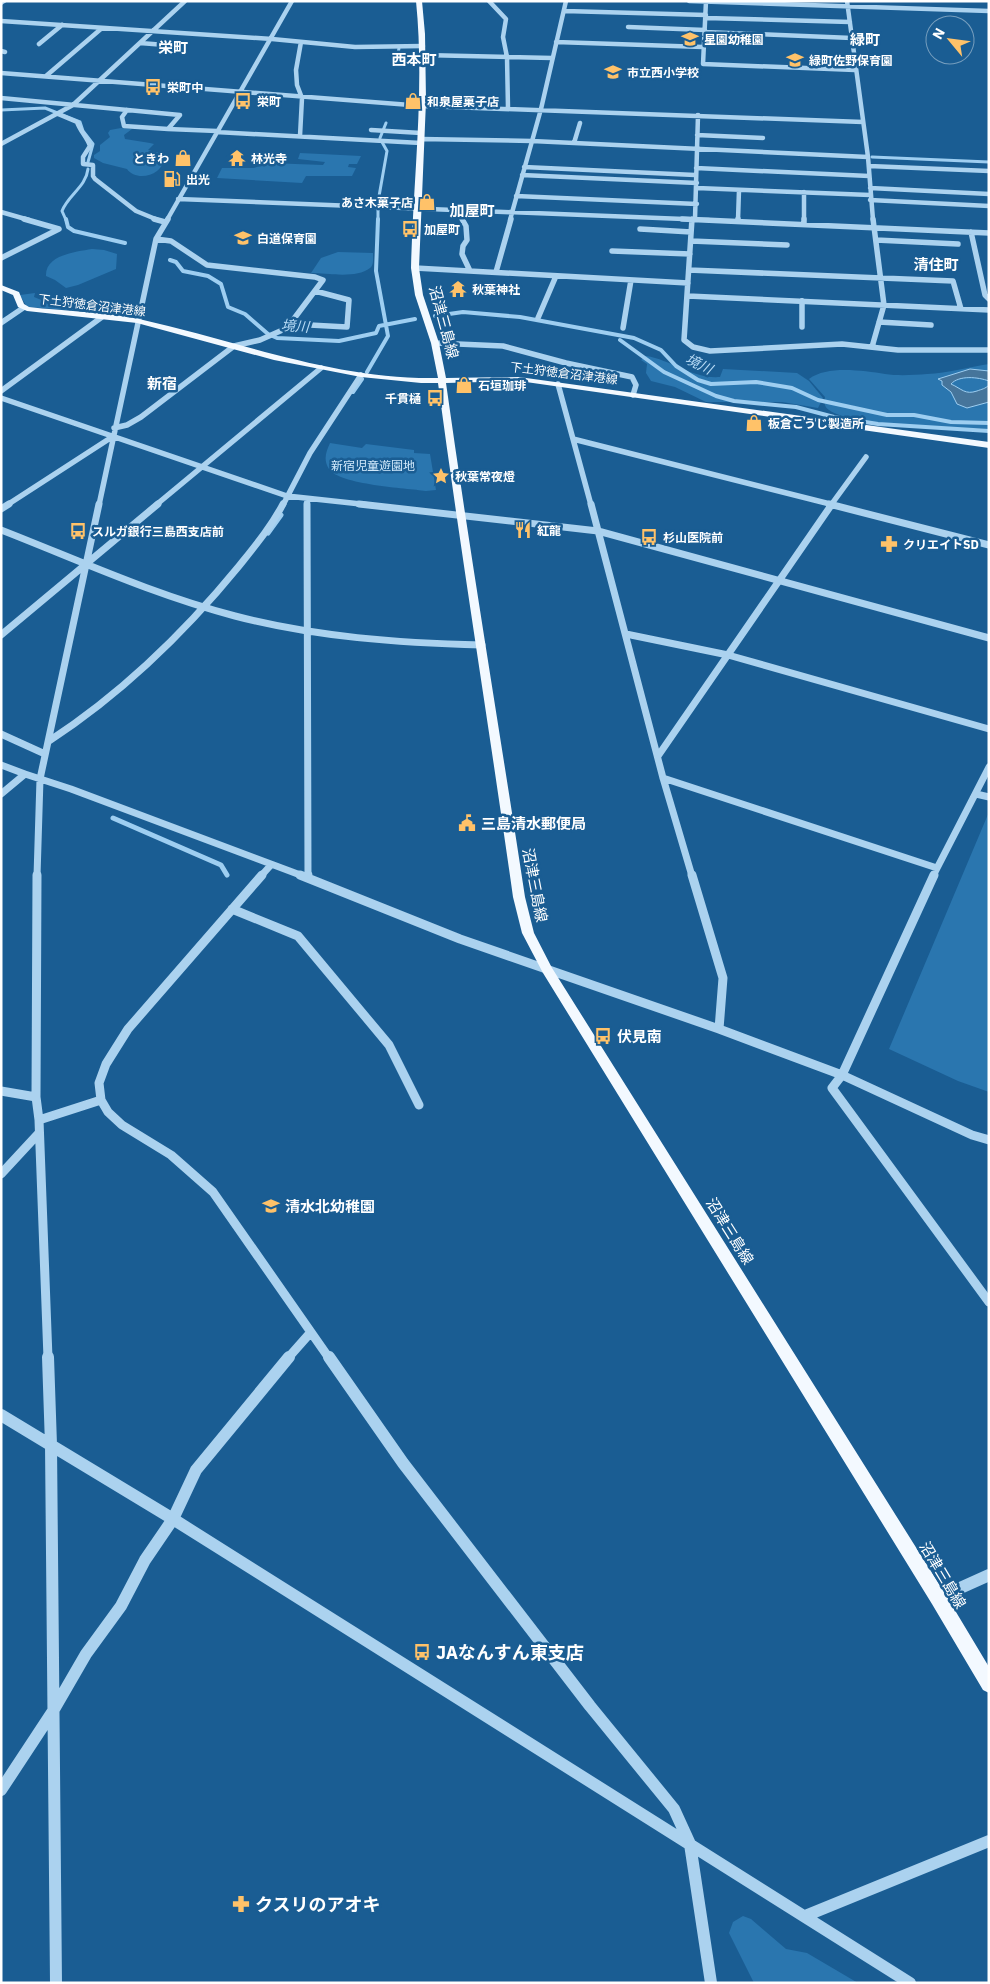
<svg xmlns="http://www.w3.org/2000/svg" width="990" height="1984" font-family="'IBM Plex Sans','Noto Sans JP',sans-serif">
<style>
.green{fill:#2a76af}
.water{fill:#46759b;stroke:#9ecef1}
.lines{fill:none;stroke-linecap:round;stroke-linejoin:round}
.stream-far2{stroke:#9ecef1;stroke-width:3}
.stream-far1{stroke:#9ecef1;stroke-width:4}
.stream{stroke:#9ecef1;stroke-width:5}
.minor-far4{stroke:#abd2ef;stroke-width:4.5}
.minor-far3{stroke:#abd2ef;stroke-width:5.5}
.minor-far2{stroke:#abd2ef;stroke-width:7}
.minor-far1{stroke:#abd2ef;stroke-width:9}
.minor{stroke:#abd2ef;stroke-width:12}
.major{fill:#f3f9ff;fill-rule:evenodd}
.labels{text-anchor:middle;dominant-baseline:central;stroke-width:5;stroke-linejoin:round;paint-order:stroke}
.far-poi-label{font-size:12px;font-weight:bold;fill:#fff;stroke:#1a5d93;text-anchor:start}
.far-street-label{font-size:12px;fill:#fff;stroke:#1a5d93}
.far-park-label{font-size:12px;fill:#d1e9fb;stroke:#1a5d93}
.far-water-label{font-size:14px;font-style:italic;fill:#b7dbf6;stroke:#1a5d93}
.far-quarter-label{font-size:15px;font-weight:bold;fill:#fff;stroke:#1a5d93}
.street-label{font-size:15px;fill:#fff;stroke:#1a5d93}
.poi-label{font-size:15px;font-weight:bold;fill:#fff;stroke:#1a5d93;text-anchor:start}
.near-poi-label{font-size:18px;font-weight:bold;fill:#fff;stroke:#1a5d93;text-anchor:start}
</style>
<rect width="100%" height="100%" fill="#1a5d93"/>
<path class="green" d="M121,128L132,129L124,135L125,139L150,143L154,144L148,150L167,155V158C164,162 161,168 157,171C148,178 133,178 127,169L103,163L94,158V155L100,151V145L110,137L108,133L110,130Z
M300,153L361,156L357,164H349L348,167L356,168L352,176H306L302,183L217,178L222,168H254L268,163L323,165L325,162L298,159Z
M92,249L104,250L117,254L116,269L78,285L66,288L55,280L46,276C45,255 75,252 92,249Z
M338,252L373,253C373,258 374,265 370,268C356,279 327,273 311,273L321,258Z
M35,293L34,297L51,304L70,298L89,301L111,313L27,307L20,295Z
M646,356C672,360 692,379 720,377L723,369L797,373L809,381L823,398L818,408L782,402H706L675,387L651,381L646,373L647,364L641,360Z
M989,364V429C954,428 855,428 829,410C824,407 824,402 825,397L809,379C828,365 863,371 885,374C898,376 914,375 927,374C948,373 969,367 989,364Z
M330,443L362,448L366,444L414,450V453L430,454L436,490L426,491C406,488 340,485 329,469C323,460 326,452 330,443Z
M989,812V1092L958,1081L889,1049Z
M743,1916L751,1919L786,1949L807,1953L858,1983H754L729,1933L733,1922Z"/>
<path class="water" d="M970,369L989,371V381C978,377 959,375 951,384C962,389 965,395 977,391C982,389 985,389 989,385V402L967,408L957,404L951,392L942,385V381L938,379Z"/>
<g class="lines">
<path class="stream-far2" d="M398,54L399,48
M1,110L45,108L80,122L83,131L93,144L88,162
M380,138L386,123
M872,157L989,162
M378,202L387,151L382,142
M66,220L62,211C68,195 86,187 88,169
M378,220V207"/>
<path class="stream-far1" d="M66,219L68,227L74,231L125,243
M170,260L176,262L183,271L208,276L221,284L228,307L245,314L268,334L277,338L339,341L376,333L379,326L415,319
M435,316L463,312L520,317L634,338L661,350L676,366L698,380L711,384L756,382L792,388L818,400L887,415H914L951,422L989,423
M620,340L664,372L716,396L734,401L796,407L834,417L878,424L989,431
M367,372L388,336L376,271L378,219
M353,392L362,379"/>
<path class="stream" d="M268,533L281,515
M113,818L221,865L227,875"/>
<path class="minor-far4" d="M489,1L506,19L503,37L507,57L508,108
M689,1L989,11
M706,1L703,64L855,70
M847,1L868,157L873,220
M1,3L4,1
M565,11L706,15
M706,18L850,22
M1,21L272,39L355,47L423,46
M628,27L705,30
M705,32L852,38
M556,42L703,47
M140,43L165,45
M39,44L62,25
M1,51L5,52
M423,55L552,58
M1,73L423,106L863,122
M46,76L102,28
M1,98L180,115L168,129L217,131
M127,110L122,117L124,126L168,129
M58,114L77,122C80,131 87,137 90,146L83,157V164L93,165V176L95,179L136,211L158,220
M371,130L421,133
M216,132L421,143
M697,135L763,138
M300,136L302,98L297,85L296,70L301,42
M421,139L532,141L868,157
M574,143L580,123
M1,144L73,105L185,1
M869,166L989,171
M524,167L695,175
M696,168L869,176
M522,175L697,183
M697,188L870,195
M870,188L989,194
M804,192V220
M516,196L697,204
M178,199L709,220
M870,200L989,206
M1,212L29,220
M695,219L698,115
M167,220L292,1
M463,220L461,217L464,209
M510,220L541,109L566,1
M738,220L739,190"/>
<path class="minor-far3" d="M154,219L165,222
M462,219L466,226L467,240L463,246L462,254L470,271
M682,219L989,233
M692,219L684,340L693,347L710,351L842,344L898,350H989
M804,219V224
M738,221V219
M640,229L691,232
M971,232L985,295L989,299
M876,240L958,244
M691,241L787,245
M612,251L690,254
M1,258L59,229L24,219
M415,268L688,283
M689,270L953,281L961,309
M496,272L511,219
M688,296L989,310
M802,301V327
M538,318L556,276
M879,322L931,325
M1,323L23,308
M291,324L347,327L349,300L315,291
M623,328L631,280
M435,343L503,346L566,363L632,377L636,385L633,395
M872,347L884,305L873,219
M558,384L591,505
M1,391L102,317
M1,398L287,496L370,505
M114,428L127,425L141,417L234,346L260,340L287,328L323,280L315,277L207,265L171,241L156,239
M573,439L834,505
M307,499V505
M7,505L112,437
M99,505L156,239L168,219
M156,505L321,368
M283,505L310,453L361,375
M831,505L866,457"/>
<path class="minor-far2" d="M307,504L308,876
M359,504L598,531L989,638
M591,504L663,778L692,876
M829,504L989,545
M1,509L9,504
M1,530C78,560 154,595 235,616C315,637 399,643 482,645
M626,634L728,655L989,729
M1,635L158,504
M1,734L45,754
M49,741C121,694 185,632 239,566C255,546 271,527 283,504
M658,756L832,504
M1,765L25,774
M663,778L937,868
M1,794L25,774L71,789L303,876
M976,794L989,797
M37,876L40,779L99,504
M261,876L270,866
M933,876L989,767"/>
<path class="minor-far1" d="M37,875L36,1097L39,1120L48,1358
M262,875L128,1029L106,1064L99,1083L101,1100L108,1112L122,1125L171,1155L213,1192L329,1358
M300,875L460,939L719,1029L842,1075L972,1135L989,1140
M308,875V878
M692,875L723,978L719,1029
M934,875L842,1075L832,1088L989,1302
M232,909L298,936L389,1045L419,1105
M1,1091L36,1097
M39,1120L101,1100
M1,1174L39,1133
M288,1358L311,1332"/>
<path class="minor" d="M48,1357L51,1445L56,1983
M329,1357L403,1463L590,1706L674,1809L690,1844L711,1983
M1,1415L173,1519L910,1983
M938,1598L989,1575
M1,1790L53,1711L86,1654L121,1606L145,1560L173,1519L196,1470L289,1357
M805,1916L989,1841"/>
<path class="major" d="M416,1H422L425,34L426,101L419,268L423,295L439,343L446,378L519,377L989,442V448L519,381L446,383C470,555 499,726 525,897L534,933L552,968L944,1592L989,1667V1693L983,1690L932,1604L543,973L522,933L513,897C489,726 461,555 438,383H421L361,377L274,360L137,323L27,311L18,307L13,295L1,290V285L19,292L24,304L29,307C63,311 106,312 139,319C238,341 335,380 438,378L431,343L415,295L411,268C413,179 425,90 416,1Z"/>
</g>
<defs>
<g id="school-bare" transform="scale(1.35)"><path d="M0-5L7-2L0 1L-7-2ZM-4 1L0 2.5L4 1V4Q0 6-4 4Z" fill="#ffc269" stroke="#1a5d93" stroke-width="2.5" paint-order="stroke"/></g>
<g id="bus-bare" transform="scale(1.35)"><path d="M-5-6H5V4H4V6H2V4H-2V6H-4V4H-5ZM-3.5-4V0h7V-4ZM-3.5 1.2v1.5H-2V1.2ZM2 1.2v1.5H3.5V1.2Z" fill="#ffc269" stroke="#1a5d93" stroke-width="2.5" paint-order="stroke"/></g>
<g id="shop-bare" transform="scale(1.35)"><path d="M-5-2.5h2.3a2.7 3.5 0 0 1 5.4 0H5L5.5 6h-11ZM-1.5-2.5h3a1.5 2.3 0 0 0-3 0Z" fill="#ffc269" stroke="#1a5d93" stroke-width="2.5" paint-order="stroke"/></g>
<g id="temple-bare" transform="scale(1.35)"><path d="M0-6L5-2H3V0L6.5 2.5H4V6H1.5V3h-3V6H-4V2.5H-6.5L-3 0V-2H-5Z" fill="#ffc269" stroke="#1a5d93" stroke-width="2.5" paint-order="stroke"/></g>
<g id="fuel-bare" transform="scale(1.35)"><path d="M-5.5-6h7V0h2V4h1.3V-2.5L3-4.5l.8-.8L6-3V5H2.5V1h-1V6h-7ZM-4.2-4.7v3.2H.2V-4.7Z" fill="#ffc269" stroke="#1a5d93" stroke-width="2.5" paint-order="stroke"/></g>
<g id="sight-bare" transform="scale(1.35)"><path d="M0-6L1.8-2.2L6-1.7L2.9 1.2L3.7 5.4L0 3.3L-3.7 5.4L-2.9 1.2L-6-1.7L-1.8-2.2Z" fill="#ffc269" stroke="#1a5d93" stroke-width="2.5" paint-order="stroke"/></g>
<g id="restaurant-bare" transform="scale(1.35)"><path d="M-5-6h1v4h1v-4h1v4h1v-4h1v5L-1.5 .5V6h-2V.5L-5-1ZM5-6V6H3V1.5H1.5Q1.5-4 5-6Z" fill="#ffc269" stroke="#1a5d93" stroke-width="2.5" paint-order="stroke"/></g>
<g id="pharmacy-bare" transform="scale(1.35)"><path d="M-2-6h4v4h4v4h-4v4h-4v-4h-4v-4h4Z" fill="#ffc269" stroke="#1a5d93" stroke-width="2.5" paint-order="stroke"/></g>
<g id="civic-bare" transform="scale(1.35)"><path d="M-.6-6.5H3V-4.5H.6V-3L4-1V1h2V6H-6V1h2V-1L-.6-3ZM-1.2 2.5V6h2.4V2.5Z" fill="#ffc269" stroke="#1a5d93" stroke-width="2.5" paint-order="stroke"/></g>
</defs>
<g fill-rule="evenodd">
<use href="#school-bare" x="690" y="39"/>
<use href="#school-bare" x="795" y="60"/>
<use href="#school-bare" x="613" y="72"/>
<use href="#bus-bare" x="153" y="87"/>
<use href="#bus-bare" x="243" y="101"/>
<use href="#shop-bare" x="413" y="101"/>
<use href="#shop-bare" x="183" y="158"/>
<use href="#temple-bare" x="237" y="158"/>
<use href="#fuel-bare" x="172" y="179"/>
<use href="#shop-bare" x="427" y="202"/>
<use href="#bus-bare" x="410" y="229"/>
<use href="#school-bare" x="243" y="238"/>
<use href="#temple-bare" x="458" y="289"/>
<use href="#shop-bare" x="464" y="385"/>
<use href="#bus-bare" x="435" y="398"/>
<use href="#shop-bare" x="754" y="423"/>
<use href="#sight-bare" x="441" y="476"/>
<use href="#restaurant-bare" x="523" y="530"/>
<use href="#bus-bare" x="78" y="531"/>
<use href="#bus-bare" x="649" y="537"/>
<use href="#pharmacy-bare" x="889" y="544"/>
<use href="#civic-bare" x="467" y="823"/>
<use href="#bus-bare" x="603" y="1036"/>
<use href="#school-bare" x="271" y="1206"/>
<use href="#bus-bare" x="422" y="1652"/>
<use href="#pharmacy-bare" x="241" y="1904"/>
</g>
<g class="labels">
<g class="far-poi-label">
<text x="704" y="39">星園幼稚園</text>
<text x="809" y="60">緑町佐野保育園</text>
<text x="627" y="72">市立西小学校</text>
<text x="167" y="87">栄町中</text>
<text x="257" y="101">栄町</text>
<text x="427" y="101">和泉屋菓子店</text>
<text x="169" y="158" text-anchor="end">ときわ</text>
<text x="251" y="158">林光寺</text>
<text x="186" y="179">出光</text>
<text x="413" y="202" text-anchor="end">あさ木菓子店</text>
<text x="424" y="229">加屋町</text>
<text x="257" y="238">白道保育園</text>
<text x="472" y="289">秋葉神社</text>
<text x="478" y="385">石垣珈琲</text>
<text x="421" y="398" text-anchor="end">千貫樋</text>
<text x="768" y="423">板倉こうじ製造所</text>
<text x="455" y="476">秋葉常夜燈</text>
<text x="537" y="530">紅龍</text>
<text x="92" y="531">スルガ銀行三島西支店前</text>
<text x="663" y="537">杉山医院前</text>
<text x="903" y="544">クリエイトSD</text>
</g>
<g class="far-street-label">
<text transform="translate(92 305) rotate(7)">下土狩徳倉沼津港線</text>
<text transform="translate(564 373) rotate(7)">下土狩徳倉沼津港線</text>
</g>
<g class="far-park-label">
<text x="373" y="465">新宿児童遊園地</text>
</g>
<g class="far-water-label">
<text transform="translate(295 326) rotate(4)">境川</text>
<text transform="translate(699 364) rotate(26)">境川</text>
</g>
<g class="far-quarter-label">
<text x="865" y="39">緑町</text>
<text x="173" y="47">栄町</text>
<text x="414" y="59">西本町</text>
<text x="472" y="210">加屋町</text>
<text x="936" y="264">清住町</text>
<text x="162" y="383">新宿</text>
</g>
<g class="street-label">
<text transform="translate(444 322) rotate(75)">沼津三島線</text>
<text transform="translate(535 885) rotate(79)">沼津三島線</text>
<text transform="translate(730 1231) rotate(58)">沼津三島線</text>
<text transform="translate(943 1575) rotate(59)">沼津三島線</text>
</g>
<g class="poi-label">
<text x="481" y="823">三島清水郵便局</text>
<text x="617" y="1036">伏見南</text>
<text x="285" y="1206">清水北幼稚園</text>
</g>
<g class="near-poi-label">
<text x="436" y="1652">JAなんすん東支店</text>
<text x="255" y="1904">クスリのアオキ</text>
</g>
</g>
<rect width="990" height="1984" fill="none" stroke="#ffffff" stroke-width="5"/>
<g transform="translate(950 40) rotate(299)"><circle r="24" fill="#1a5d93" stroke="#769ebe"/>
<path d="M0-4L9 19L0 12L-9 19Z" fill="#ffc269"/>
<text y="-8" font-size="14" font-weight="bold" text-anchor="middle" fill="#ffffff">N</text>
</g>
</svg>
